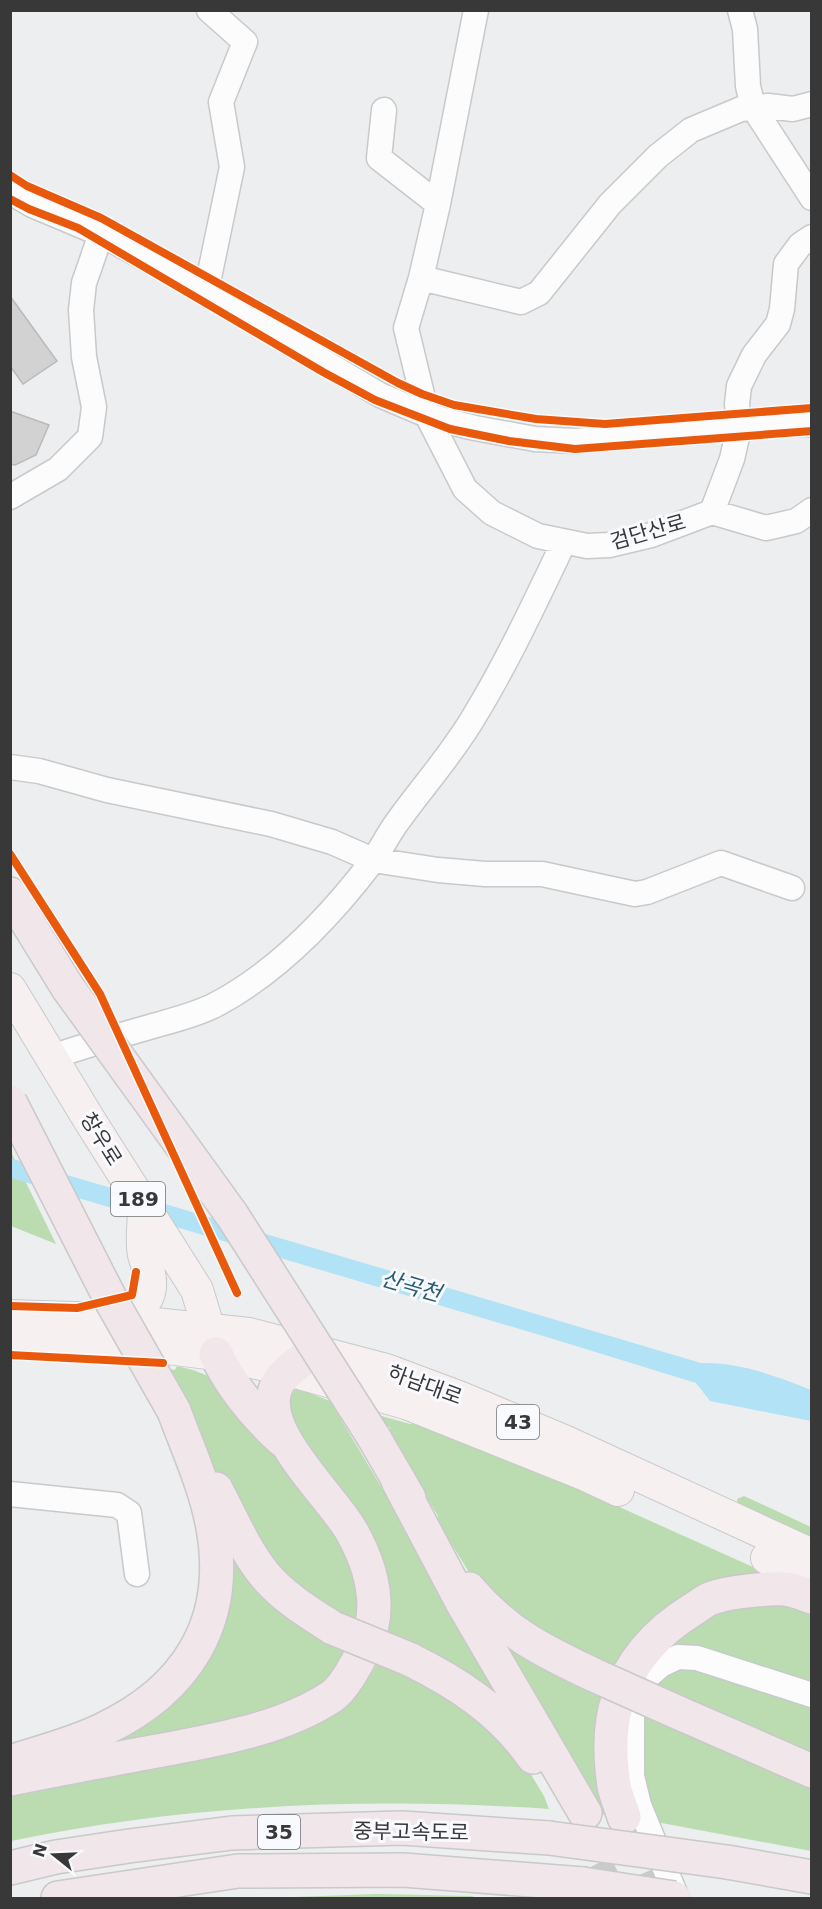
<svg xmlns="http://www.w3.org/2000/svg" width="822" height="1909" font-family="'DejaVu Sans','Noto Sans KR',sans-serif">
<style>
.green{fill:#badcb0}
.water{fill:#b2e2f5}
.building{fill:#d3d2d3;stroke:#bababa;stroke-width:1.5}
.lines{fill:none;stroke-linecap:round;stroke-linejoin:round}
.highway-tunnel{stroke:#c9cacb;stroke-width:33;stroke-dasharray:33 16;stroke-linecap:butt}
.minor-casing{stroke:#c8c9ca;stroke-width:27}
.major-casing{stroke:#c9c9ca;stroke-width:34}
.highway-casing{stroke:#c9c9ca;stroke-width:36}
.minor{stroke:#fcfcfd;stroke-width:24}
.major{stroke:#f6f0f1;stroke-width:32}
.highway{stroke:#f1e6e9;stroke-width:33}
.highway-bridge-casing{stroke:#c9c9ca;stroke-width:36;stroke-linecap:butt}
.highway-bridge{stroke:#f1e6e9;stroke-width:33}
.cycleway-casing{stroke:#f9fafe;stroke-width:11}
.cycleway{stroke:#e8590c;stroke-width:8}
.labels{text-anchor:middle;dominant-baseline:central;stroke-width:6;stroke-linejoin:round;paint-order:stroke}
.shield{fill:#f9fafe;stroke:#727274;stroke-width:1.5}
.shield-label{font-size:20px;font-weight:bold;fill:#383839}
.street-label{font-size:21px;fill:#383839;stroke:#f9fafe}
.water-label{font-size:22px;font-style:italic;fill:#285d6f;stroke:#f9fafe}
</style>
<rect width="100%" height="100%" fill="#edeeef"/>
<path class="green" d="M11,1152L56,1244L11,1226Z
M177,1366L193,1370L216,1379L333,1531L350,1562L358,1595L355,1625L309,1601L242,1528L162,1368L175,1370Z
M297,1388L330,1401L512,1706L381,1637L291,1423L289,1398Z
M378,1415L410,1424L425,1423L557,1479L773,1576L616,1673L550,1643L472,1577L436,1519L438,1516L386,1432L391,1428L383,1425Z
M744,1496L811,1527V1540L738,1505L737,1499Z
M226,1551L353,1647L338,1671L301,1706L30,1767L152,1717Z
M811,1604V1684L649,1657L714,1606Z
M487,1624L609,1692L607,1815L599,1814Z
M379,1658L432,1681L521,1758L544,1796L549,1809C369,1797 188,1804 11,1841V1794L363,1684L373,1671Z
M676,1664L811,1702V1761L646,1686Z
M642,1707L811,1783V1851L651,1821L644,1790Z
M376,1894L472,1896L477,1898H267Z"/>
<path class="water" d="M10,1158L701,1363C740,1362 776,1376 811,1390V1421L710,1401L696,1383L550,1338L11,1178Z"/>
<path class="building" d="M10,296L57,361L23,384L10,366Z
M10,411L49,425L36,455L15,465L10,464Z"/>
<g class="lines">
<path class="highway-tunnel" d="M573,1821L613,1898
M629,1826L661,1898"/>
<g class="minor-casing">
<path id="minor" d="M476,10L438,204L421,278L406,328L427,415L465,489L492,513L538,536L587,546L609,545L651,535L712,512L766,528L796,521L812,510
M740,10L745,29L748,86L753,107L812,198
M384,110L379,158L438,204
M10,192L32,205L101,234L206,292L380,395L427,415L450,422L475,428L535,439L575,441L782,424H812
M421,278L521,302L539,293L610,204L658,156L691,130L741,109L768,106L793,109L812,104
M206,292L232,167L221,102L245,42L209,10
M10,497L58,469L90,437L94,407L84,357L81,310L84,283L101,234
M712,512L732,459L739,428L737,404L739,386L754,355L778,324L782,309L786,264L800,245L812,237
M10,767L39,771L107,790L271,824L332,842L373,860L438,870L485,874H542L635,894L647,892L721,863L792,888
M51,1057C82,1047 114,1037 146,1028C169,1021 194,1016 215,1005C276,973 329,918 371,863C381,850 388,834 398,821C423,786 453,753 475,715C509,659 536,600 564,542
M10,1494L117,1505L129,1513L137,1574
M677,1898L639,1805L632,1776V1711L645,1679L661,1665L678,1657L697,1658L812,1695"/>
</g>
<g class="major-casing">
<path id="major" d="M10,989L90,1121L197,1290L214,1347
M10,1316L108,1319L249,1334L386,1370L461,1398L566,1442L812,1555
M109,1319C135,1313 155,1304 149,1273C148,1267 146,1261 144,1255C141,1240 144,1223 144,1208
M10,1339L110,1341L216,1354L289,1370L406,1403L586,1475L618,1490
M767,1558L812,1579"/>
</g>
<g class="highway-casing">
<path id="highway" d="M10,894L68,988
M216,1354C231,1387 255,1415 282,1440
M373,1436L409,1498
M398,1481L463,1604L585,1813
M216,1489C231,1517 244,1549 264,1574C283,1597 308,1612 333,1628
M469,1589C506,1633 543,1651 594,1675
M409,1659C458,1683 502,1712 533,1757
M679,1713L812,1771
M16,1760C45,1751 75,1743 102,1730C187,1690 230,1622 213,1528C206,1488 188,1449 174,1411
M10,1779C61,1769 112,1759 163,1750C219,1739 282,1729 331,1697C343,1690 358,1662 364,1649C383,1610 372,1568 352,1532C332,1495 249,1424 280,1380C289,1368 303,1359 315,1352
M624,1817C621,1807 616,1796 614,1786C610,1759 609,1725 618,1699C631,1660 658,1631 692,1610C699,1606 705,1600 712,1598C728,1592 768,1588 785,1589C794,1590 803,1594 812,1597
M727,1862L812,1877
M10,1868L56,1857L129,1846L232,1833L402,1828L549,1838
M58,1898L238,1871L403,1870L583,1884"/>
</g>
<use href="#minor" class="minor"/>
<use href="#major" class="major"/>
<use href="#highway" class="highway"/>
<g class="highway-bridge-casing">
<path id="highway-bridge" d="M68,988L232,1215L373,1436
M10,1102L112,1302L174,1411
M333,1628L409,1659
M594,1675L679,1713
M549,1838L727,1862
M583,1884L674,1898"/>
</g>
<use href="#highway-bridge" class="highway-bridge"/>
<g class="cycleway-casing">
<path id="cycleway" d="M10,175L27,186L101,218L398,383L422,394L454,405L536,419L605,424L812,408
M10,199L29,209L78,228L323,372L375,400L450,429L509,441L575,449L812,431
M10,854L100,994L237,1293
M10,1306L77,1308L132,1295L136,1272
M10,1355L163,1363"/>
</g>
<use href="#cycleway" class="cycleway"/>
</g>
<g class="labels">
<g class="shield">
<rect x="111" y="1182" width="54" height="34" rx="4.5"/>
<rect x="497" y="1405" width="42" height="34" rx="4.5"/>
<rect x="258" y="1815" width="42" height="34" rx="4.5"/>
</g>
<g class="shield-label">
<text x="138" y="1199">189</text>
<text x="518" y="1422">43</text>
<text x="279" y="1832">35</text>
</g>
<g class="street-label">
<text transform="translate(648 532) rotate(-16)">검단산로</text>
<text transform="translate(101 1139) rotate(58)">창우로</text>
<text transform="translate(425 1385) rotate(20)">하남대로</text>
<text transform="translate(411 1832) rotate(1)">중부고속도로</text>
</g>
<g class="water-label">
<text transform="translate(411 1286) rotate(16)">산곡천</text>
</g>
</g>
<rect width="822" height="1909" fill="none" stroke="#383839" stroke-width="24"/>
<g transform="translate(54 1855) rotate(288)" stroke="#f9fafe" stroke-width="4.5" paint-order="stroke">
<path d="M0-4.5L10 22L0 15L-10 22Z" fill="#383839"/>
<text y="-9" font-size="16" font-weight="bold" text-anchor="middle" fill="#383839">N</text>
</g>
</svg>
